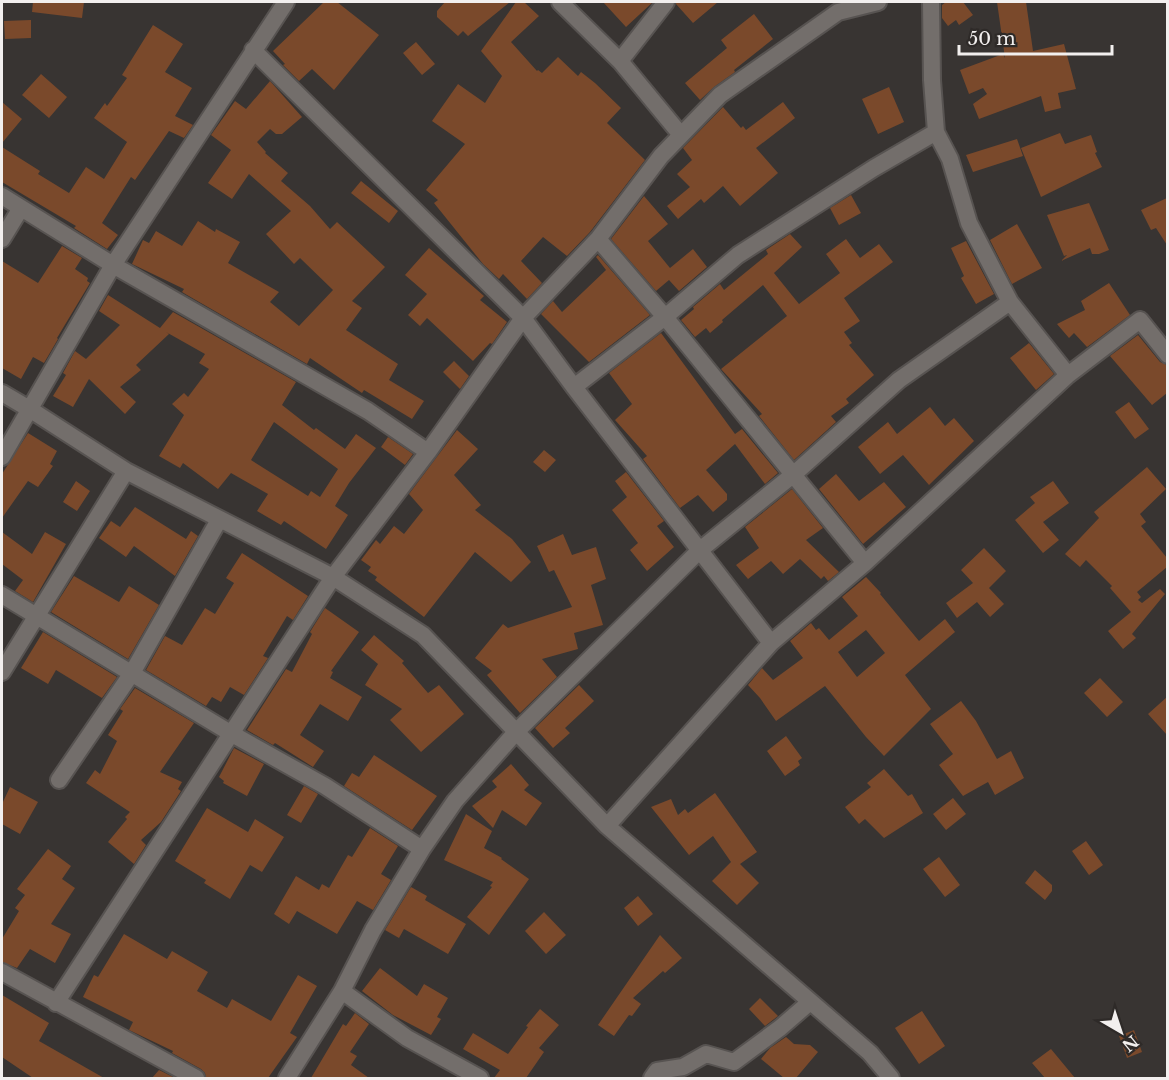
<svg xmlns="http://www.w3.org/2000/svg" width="1169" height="1080" font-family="'Libre Baskerville',serif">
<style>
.building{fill:#7a492b;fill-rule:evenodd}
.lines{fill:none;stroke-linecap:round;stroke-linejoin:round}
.minor-casing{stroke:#575351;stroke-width:20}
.minor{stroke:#736e6b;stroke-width:16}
</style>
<rect width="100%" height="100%" fill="#383432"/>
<path class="building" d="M33,2H84L82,18L32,12Z
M324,2H337L379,35L334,90L312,69L299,81L283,65L285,64L273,51Z
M445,2H510L468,36L463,31L458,36L437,17V11Z
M516,2H524L539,16L511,42L537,71L538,70L542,73L558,57L578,76L581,72L595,83L621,108L607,123L645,160L590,232L567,256L543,237L521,261L542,283L527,299L503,274L499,279L483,264L434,203L438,200L426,190L465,144L432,121L458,84L485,103L502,76L481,51Z
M603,2H653L626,27Z
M676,2H718L693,23L676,4Z
M946,2H963L973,15L959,25L956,20L948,26L942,18V5Z
M997,2H1026L1033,51L1064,44L1076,89L1058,93L1061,108L1045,112L1041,96L979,119L973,104L987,94L983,88L969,94L960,70L1003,54L1005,58Z
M754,14L773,39L734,70L735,72L714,87L700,100L685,83L727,48L721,40Z
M31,20V38L5,39L4,21Z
M153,25L183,44L165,72L192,88L175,116L193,125L184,138L169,131L135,180L131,177L102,223L118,235L107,249L74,228L76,226L2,182V147L40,171L38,174L69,193L86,167L104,179L127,142L94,118L105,103L107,106L127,78L122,75Z
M416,42L435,64L422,75L403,53Z
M41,74L67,97L49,118L22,95Z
M270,81L302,117L282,134H276L270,129L257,142L266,152L265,153L288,173L281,181L310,206L330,229L337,222L385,267L352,301L362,308L346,330L398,364L389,380L424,401L412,419L364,390L362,393L310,358L307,364L187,295L182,292L184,289L132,264L143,240L149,243L156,231L182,246L198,221L215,232L216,229L240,242L228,263L279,292L270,302L299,326L333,290L300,258L294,264L266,234L291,211L249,174L232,199L208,183L231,150L211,135L235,101L246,109Z
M889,87L904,122L878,134L862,99Z
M2,102L22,119L2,143Z
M783,102L795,118L756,148L778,173L740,206L723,186L704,203L701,199L678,219L667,206L690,187L677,174L692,160L683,148L723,107L741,128L743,126L746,130Z
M1060,133L1065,144L1091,135L1097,152L1095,153L1102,167L1041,197L1021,148Z
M1017,139L1023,156L973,172L966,155Z
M361,181L398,211L389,223L351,193Z
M851,195L861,213L839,225L830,208Z
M644,196L668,224L648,241L670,268L693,249L707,267L679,291L669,280L656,291L611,239Z
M1167,198V245L1156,228L1151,230L1141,210Z
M1089,203L1109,250L1099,254H1092L1090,248L1061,261L1067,255L1064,256L1047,215Z
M1017,224L1042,268L1012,284L990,240Z
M790,234L802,247L774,273L799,304L840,273L826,254L846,239L860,258L879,244L893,262L844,298L860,321L844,332L852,343L849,345L874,375L846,399L849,403L831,416L836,422L794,460L759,416L762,414L721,369L787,316L763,285L722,320L723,322L710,333L706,328L695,337L681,320L694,309L693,307L720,284L724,290L768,254L766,250Z
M966,241L994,294L976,304L961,278L964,276L951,248Z
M62,246L82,258L75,269L88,278L87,281L90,283L57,338L58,339L44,363L33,357L21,379L2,368V261L38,283Z
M429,248L484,296L480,300L507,322L492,344L490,343L473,361L427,318L420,326L408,315L427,294L405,275Z
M598,255L650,315L589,362L541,314L553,301L562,312L606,270L596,257Z
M1109,283L1130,315L1087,347L1074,333L1069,338L1057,324L1085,310L1081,301Z
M108,295L160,328L173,312L296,382L282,405L314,430L316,428L345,449L356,434L376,448L349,483L335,506L348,515L326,549L284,521L281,525L257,511L268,494L231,473L218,489L183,463L180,468L159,456L184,415L172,404L184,393L188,397L209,369L199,363L205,354L166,332L169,334L136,365L141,370L120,387L136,402L125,414L89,379L73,407L53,396L66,375L63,373L75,351L86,359L120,325L99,311ZM274,422L338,469L320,497L311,491L308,496L251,460Z
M661,333L735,434L742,429L778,473L765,484L735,444L706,470L727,494V500L713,512L698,495L680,508L643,459L647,456L615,420L632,404L609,373Z
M1138,335L1160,362L1167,365V393L1152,405L1110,356Z
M1029,343L1054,374L1036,390L1010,358Z
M454,361L469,376L460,389L443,372Z
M1129,402L1149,429L1135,439L1115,412Z
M930,407L945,426L954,418L974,441L929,485L903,455L880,474L858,447L888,422L897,434Z
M457,430L478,449L454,475L481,505L475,510L512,539L531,562L511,582L475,552L424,617L375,580L377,577L368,571L371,567L361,560L376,540L380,544L394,526L404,534L423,510L409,494Z
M28,433L57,451L50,464L53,466L38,487L28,481L2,518V474Z
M388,437L413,454L405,465L381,447Z
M544,450L556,460L545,472L533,462Z
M1147,467L1166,489L1140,514L1146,522L1141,526L1167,558V567L1137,592L1141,597L1138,600L1142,603L1160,589L1165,594L1132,634L1136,638L1123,649L1108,631L1131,612L1110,588L1112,586L1086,560L1080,567L1065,554L1099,518L1094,512Z
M626,472L664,521L657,526L674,547L647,571L630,550L638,543L612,510L627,497L615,481Z
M836,474L859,501L884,482L906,507L863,544L819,489Z
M76,481L90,491L77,511L63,502Z
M1053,481L1069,503L1043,522L1059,540L1043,553L1015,520L1035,503L1030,497Z
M792,489L823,528L806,540L839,572L828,581L824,576L821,579L800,559L783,574L771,561L748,579L736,565L759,548L745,527Z
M135,507L186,539L191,531L198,536L175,576L134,546L126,557L99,538L111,521L120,527Z
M2,532L32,554L45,532L66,544L33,602L15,591L23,580L2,564Z
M563,534L572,555L596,547L606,579L591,585L603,625L574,633L578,649L542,659L557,677L520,713L487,675L492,671L475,658L503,624L508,628L572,607L554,570L549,572L537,546Z
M984,548L1006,571L989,588L1004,604L990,617L977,602L957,618L946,603L973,583L961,570Z
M242,553L308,596L293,620L287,616L263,656L268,658L244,695L230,687L221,702L212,697L206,706L146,670L165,636L182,645L205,608L215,614L234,583L226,578Z
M74,576L119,602L129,586L159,605L128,659L51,612Z
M866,577L881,593L880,594L919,641L945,619L955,632L905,675L931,709L884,756L866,737L825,686L776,721L760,698L748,685L762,668L773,680L803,658L790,641L811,623L816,630L819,628L829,640L858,616L842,597ZM866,630L885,653L857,677L838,652Z
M325,608L359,632L331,671L333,672L330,678L362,697L348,721L320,704L300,735L324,751L313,767L275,743L273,745L247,730L286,669L292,672L312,634L310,632Z
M43,632L117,677L102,698L56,670L48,684L21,668Z
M374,635L404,661L402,663L428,693L439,685L464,714L421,752L390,720L402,709L365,685L378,664L361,650Z
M1100,678L1123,702L1107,717L1084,693Z
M579,685L594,701L565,728L570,733L553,748L535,728Z
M135,688L194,723L160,772L182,782L178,789L181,791L161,822L141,840L146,845L134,864L108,842L127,819L125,817L130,812L86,783L95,770L100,774L117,741L108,735L123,711L120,709Z
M1167,697V735L1148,714Z
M961,701L976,721L997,759L1011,751L1024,778L995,795L988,782L963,796L939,765L953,754L930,724Z
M786,736L802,758L798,761L800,765L785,776L767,751Z
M234,748L264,764L247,796L223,783L224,781L219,777Z
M374,755L437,796L412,830L344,786L352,773L359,777Z
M511,764L529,785L524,790L542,803L526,826L502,810L493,828L472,806L497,787L492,781Z
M884,769L908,796L912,794L923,813L884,838L865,819L859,824L845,807L871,787L867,783Z
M304,786L318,794L301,823L287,815Z
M10,787L38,802L20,834L2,824V804Z
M715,793L757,852L740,864L759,883L737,905L712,881L731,862L713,836L689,855L651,807L671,799L678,815L685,809L688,813Z
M953,798L966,814L946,830L933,814Z
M207,808L248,832L255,819L284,837L262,872L250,865L230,899L204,883L206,880L175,861Z
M466,814L492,831L484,848L502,858L501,859L529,879L489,935L467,917L492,887L490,886L493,882L444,860Z
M370,828L398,846L381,874L391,880L373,910L357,901L337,934L297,911L289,924L274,914L296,876L319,890L322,884L329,888L348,855L352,857Z
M1086,841L1103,865L1089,875L1072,851Z
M48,849L71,866L62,879L75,888L51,924L71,934L55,963L30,949L17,968L2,962V939L19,911L15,908L25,895L17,889Z
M939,857L960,885L945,897L923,869Z
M1035,870L1052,885V891L1045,900L1025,883Z
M411,887L427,896L425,900L466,924L448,954L404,929L399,938L385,930Z
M638,896L653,914L638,926L624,908Z
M544,912L566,935L546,954L525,931Z
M124,934L167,959L172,951L208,972L197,991L227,1008L232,999L271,1021L298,975L317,986L290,1033L297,1037L268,1078H206L205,1073L201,1069L172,1053L173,1051L129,1030L133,1022L83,997L94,975L98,977Z
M660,935L682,958L665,973L663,971L633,998L641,1004L632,1016L629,1015L614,1036L598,1025Z
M380,968L417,996L424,984L448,998L437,1017L441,1019L431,1035L393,1015L362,991Z
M2,995L49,1023L39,1041L104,1078H33L2,1057Z
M760,998L778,1016L765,1026L749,1009Z
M540,1009L559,1025L539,1048L544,1052L526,1078H494L500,1070L463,1049L473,1033L508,1054L528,1027L526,1026Z
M922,1011L945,1046L919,1064L895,1028Z
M355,1013L369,1024L350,1052L357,1056L351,1065L369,1078H311L343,1024L346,1026Z
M1134,1030L1142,1052L1127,1058L1119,1036Z
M786,1037L794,1044L810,1045L818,1052L796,1078H784L761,1059L770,1048Z
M1051,1049L1075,1078H1045L1032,1063Z
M159,1070L175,1078H152Z"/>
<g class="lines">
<g class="minor-casing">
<path id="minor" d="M560,2L620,61L681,135
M931,2L932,80L936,132L950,159L969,223L1010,302L1068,375
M253,50L523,318L574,387L771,643
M620,61L666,2
M2,196L113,265L368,411L428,452
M2,239L21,208
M598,239L665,317L865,563
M574,387L665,317L738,255L874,168L936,132
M2,393L31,410L126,471L333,577L423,635L607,826L870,1053L891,1078
M2,457L113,265L286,2
M2,595L232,734L325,786L422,849
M2,672L126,471
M59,780L132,673L219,520
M607,826L771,643L865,563L1068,375L1140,320L1168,355
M2,972L196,1078
M342,991L407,1038L480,1078
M56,1003L333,577L428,452L523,318L598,239L661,156L720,95L838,12L878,2
M287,1078L342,991L373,930L422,849L455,801L516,732L700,550L794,474L899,380L1010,302
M652,1078L657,1071L683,1067L706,1054L734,1062L780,1028L810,1002"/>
</g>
<use href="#minor" class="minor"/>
</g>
<rect width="1169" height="1080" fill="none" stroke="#f2efee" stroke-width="6"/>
<g transform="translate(1121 1032) rotate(141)" stroke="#2e2a28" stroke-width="4.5" paint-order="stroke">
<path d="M0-4.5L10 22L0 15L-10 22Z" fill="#f2efee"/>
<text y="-9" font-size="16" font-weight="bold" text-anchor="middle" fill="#f2efee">N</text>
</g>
<path d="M959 45v9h153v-9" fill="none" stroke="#f2efee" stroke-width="3"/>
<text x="968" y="45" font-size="18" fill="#f2efee" stroke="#2e2a28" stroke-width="4.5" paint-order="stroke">50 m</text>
</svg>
